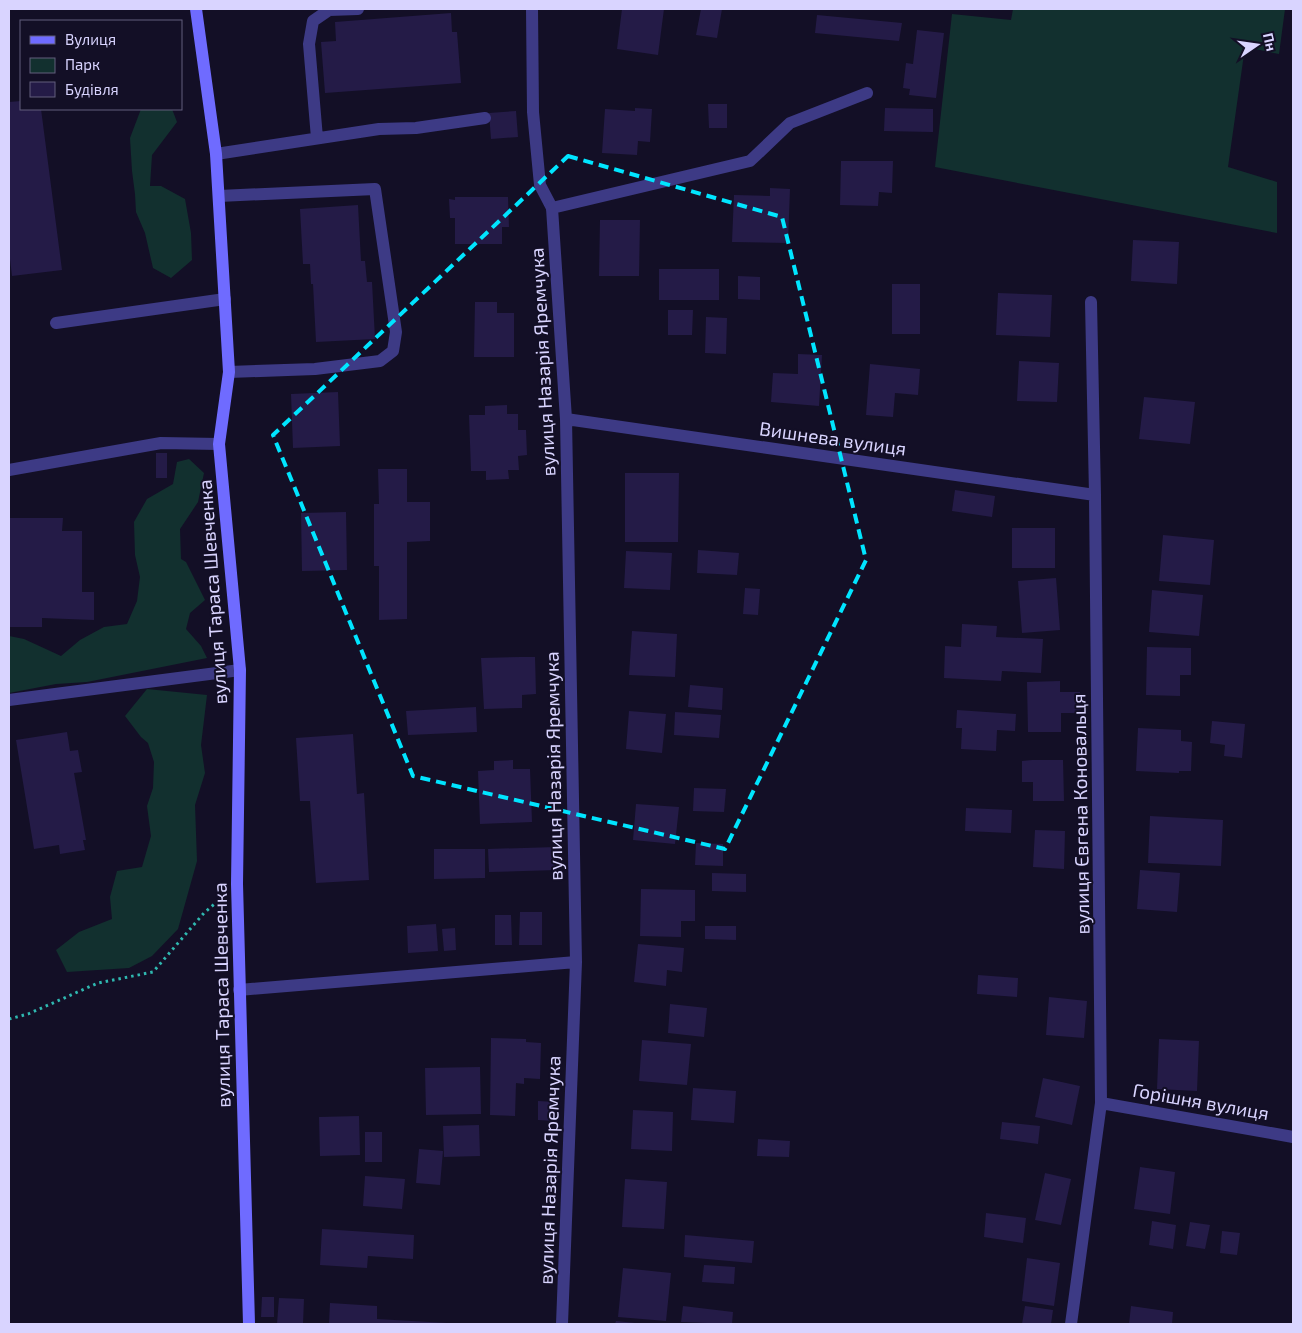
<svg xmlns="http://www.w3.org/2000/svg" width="1302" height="1333" font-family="'Exo 2',sans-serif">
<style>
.green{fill:#12302f}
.building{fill:#241b47}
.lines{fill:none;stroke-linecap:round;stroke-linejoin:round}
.path{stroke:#2fb8b0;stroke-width:3;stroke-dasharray:2.5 4;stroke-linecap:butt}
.lane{stroke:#3d3a85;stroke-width:12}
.street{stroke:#3d3a85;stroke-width:12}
.secondary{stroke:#6f6bff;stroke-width:12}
.marked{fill:none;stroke:#00e5ff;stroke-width:4;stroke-dasharray:10 6;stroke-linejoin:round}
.labels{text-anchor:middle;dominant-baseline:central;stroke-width:4;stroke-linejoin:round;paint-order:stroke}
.street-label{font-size:19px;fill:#d9d4ff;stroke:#130f26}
</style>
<rect width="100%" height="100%" fill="#130f26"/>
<path class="green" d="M1013,9H1285L1279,54L1245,47L1228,167L1277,182V233L935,167L952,14L1011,20Z
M141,109H172L177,122L152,155L150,186H161L185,199L191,233L192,260L171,278L153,268L145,233L136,212L135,194L132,171L130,138Z
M189,459L204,473L198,502L180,529L181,559L186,562L205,600L190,613L186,629L201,646L207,658L87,682L56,684L9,693V636L24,639L61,656L80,640L104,627L127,624L137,601L140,577L135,555L134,522L147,499L173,484L177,462Z
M147,689L207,695L201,745L205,773L195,805L197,861L178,929L152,956L129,968L67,972L56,950L79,932L112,919L110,897L117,871L142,867L151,836L147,806L153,788L154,762L148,743L141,737L125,716Z"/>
<path class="building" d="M622,9H664L658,55L617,49Z
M701,9H722L717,38L696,35Z
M451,13L452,32H457L461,83L325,93L321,42L336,41L335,22Z
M817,15L902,23L899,41L815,33Z
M917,30L944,33L936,98L909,95L910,89L903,88L906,63L913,64Z
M21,101V109H41L62,270L12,276L9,251V102Z
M708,104H727V128H709Z
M635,108L652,109L650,142L638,141L637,155L602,153L605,109L635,111Z
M885,108L933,109V132L884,131Z
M516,111L518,137L491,139L489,113Z
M841,161H893L892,193L879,192L878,206L840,205Z
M770,188L790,189L788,243L732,242L734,195L770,196Z
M455,197H508L509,227H502V244H455V218H450L449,199L455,200Z
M358,205L361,261H365L367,282H372L375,339L316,342L313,284H311L310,264H303L300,209Z
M600,220H640L639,276H599Z
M1133,240L1179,242L1177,284L1131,281Z
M659,269H719V300H659Z
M738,276L760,277V300L738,299Z
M892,284H920V334H892Z
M998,293L1052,295L1050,337L996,335Z
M475,302H497V313H514V357H474Z
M668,310H693L692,335H668Z
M706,317L727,318L726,354L705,353Z
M798,354L822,355L819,406L771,402L773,373L798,374Z
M1019,361L1059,363L1057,402L1017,401Z
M870,364L920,369L918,395L895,393L893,417L866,415Z
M338,392L340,446L293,448L291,394Z
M1144,397L1195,402L1190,444L1139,439Z
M507,405V414H518V430H526L527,455L518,456L519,470H508L509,479L486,480V471H471L469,415H485V406Z
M156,453H167V478H156Z
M378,469H407V502H430V541L407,542V619L379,620V566H374V504H379Z
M625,473H679L678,542H625Z
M955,490L995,496L992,517L952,511Z
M346,512L347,570L302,571L301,513Z
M9,518H63L62,531H82V592H94V620L42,618V627H9Z
M1012,528H1055V568H1012Z
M1163,535L1214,540L1210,585L1159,581Z
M698,550L739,553L737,575L697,573Z
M626,551L672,553L670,590L624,588Z
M1056,578L1060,630L1022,633L1018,581Z
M745,588L760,589L758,615L743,614Z
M1152,590L1203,595L1199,636L1149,632Z
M962,624L997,626L996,637L1043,639L1041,673L1002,671L1001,681L944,678L945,646L961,647Z
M632,631L677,634L675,677L629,675Z
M1147,647L1191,648V675H1180V696L1146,695Z
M521,657H535L536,694L522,695V708L484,709L481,658Z
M1060,681V692H1080L1081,713H1061V732H1028L1027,682Z
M690,685L723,688L722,710L688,707Z
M476,707L477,732L408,735L406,711Z
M957,710L1016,714L1015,731L997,730L996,751L961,749L962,728H956Z
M629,711L666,714L662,753L626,749Z
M675,712L721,715L719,738L674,735Z
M1212,721L1245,724L1242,758L1224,756L1225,745L1210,743Z
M1138,728L1181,730V741L1192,742L1191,771H1179V773L1136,771Z
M67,732L70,751L78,750L82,772L74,773L86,840H83L85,850L60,854L59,845L34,849L16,740Z
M353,734L357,794L364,793L369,880L316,883L310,801H300L296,738Z
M513,760V769H530L532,822L480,824L478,771L494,770V761Z
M1032,760H1063L1064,801H1033V782H1022V761Z
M694,788L726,789L724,812L693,811Z
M636,804L679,807L675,844L633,840Z
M966,808L1012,810L1011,833L965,831Z
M1150,816L1223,820L1221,866L1148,863Z
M1035,830L1065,831L1064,869L1033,867Z
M696,843L723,844V866L695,865Z
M556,847L557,870L489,872L488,849Z
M434,849H485V878L434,879Z
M1140,870L1180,873L1177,912L1137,909Z
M712,873L746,874V892L712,891Z
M641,889L695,890V921H681V937L640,936Z
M520,912H542V945H519Z
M495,915H511L512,945H495Z
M436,924L438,951L408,953L407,926Z
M705,926H736V940L705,939Z
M455,928L456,950L444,951L442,929Z
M638,944L684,948L682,972L667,970L666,986L634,982Z
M978,975L1018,978L1017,997L977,994Z
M1049,997L1087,1001L1084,1038L1046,1035Z
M670,1004L707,1008L704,1037L668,1033Z
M491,1038L526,1039V1042L541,1043L540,1079L524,1078V1084L516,1083L515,1116L490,1115Z
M1159,1039L1199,1041L1197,1091L1157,1089Z
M642,1040L691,1044L687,1085L639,1081Z
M480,1067L481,1114L426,1115L425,1068Z
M1043,1078L1080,1086L1072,1125L1035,1117Z
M693,1088L736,1091L734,1123L691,1120Z
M538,1101L556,1102L555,1121L538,1120Z
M633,1110L673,1112L672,1151L631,1149Z
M359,1116L360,1155L320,1156L319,1117Z
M1002,1122L1040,1126L1038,1144L1000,1139Z
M479,1125L480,1156L444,1157L443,1126Z
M365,1132H382V1162H365Z
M758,1139L790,1141L789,1157L757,1156Z
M419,1149L443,1151L440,1185L416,1183Z
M1140,1167L1175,1172L1170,1214L1134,1209Z
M1045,1173L1071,1179L1061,1225L1035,1220Z
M365,1176L405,1179L402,1209L363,1206Z
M625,1179L667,1182L664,1229L622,1227Z
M986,1213L1026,1218L1023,1243L984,1237Z
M1152,1221L1176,1225L1173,1249L1149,1245Z
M1190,1222L1210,1225L1205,1249L1186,1246Z
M322,1229L414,1235L413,1259L368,1256L367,1268L320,1265Z
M1222,1231L1240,1233L1237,1255L1220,1253Z
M685,1235L754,1241L752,1263L684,1257Z
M1027,1258L1060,1263L1054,1306L1022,1301Z
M704,1265L735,1267L734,1284L702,1282Z
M623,1268L671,1273L666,1321L618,1317Z
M262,1297H274V1317H261Z
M279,1298L304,1299L303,1324H277Z
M330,1303L377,1306V1319L447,1323V1324H329Z
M683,1306L733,1312L732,1324L681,1322Z
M1025,1306L1053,1310L1051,1324H1022Z
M1131,1306L1173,1312L1172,1324H1129Z
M616,1321L635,1323V1324H615Z"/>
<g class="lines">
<path class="path" d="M9,1019L28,1014L98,983L153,972L204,913L218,901"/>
<path class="lane" d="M532,9L533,112L540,185L552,208
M317,138L309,44L313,21L329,10L358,9
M216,154L379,129L416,128L485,118
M219,196L375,189L396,332L393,351L380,361L315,369L229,372
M56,323L225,299
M9,470L161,443L219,444
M9,700L240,670"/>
<path class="street" d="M566,419L1095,495
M239,990L576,962
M1101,1103L1293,1137
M562,1324L576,962L566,419L552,208L750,161L790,123L867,93
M1071,1324L1101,1103L1095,495L1091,302"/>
<path class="secondary" d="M196,9L216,154L229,372L219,444L240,670L237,884L249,1324"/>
</g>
<path class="marked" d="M568,156L782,217L866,560L725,849L413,776L273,435Z"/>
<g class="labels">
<g class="street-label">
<text transform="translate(542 362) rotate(-93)">вулиця Назарія Яремчука</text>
<text transform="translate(833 438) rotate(8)">Вишнева вулиця</text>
<text transform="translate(212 592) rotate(-94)">вулиця Тараса Шевченка</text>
<text transform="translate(553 766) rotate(-91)">вулиця Назарія Яремчука</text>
<text transform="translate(1080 814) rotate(-91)">вулиця Євгена Коновальця</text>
<text transform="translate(221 995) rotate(-91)">вулиця Тараса Шевченка</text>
<text transform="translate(1201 1101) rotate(10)">Горішня вулиця</text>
<text transform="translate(549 1170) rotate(-88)">вулиця Назарія Яремчука</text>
</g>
</g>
<rect width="1302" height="1333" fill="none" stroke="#d9d4ff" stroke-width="20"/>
<rect x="20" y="20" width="162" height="90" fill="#130f26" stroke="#625e7d"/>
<rect x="30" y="36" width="25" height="8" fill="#6f6bff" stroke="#625e7d"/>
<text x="65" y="45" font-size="15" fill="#d9d4ff">Вулиця</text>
<rect x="30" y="58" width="25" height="15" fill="#12302f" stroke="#625e7d"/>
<text x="65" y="70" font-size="15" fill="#d9d4ff">Парк</text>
<rect x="30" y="82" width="25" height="15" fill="#241b47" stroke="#625e7d"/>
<text x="65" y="95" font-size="15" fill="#d9d4ff">Будівля</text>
<g transform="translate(1257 45) rotate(77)" stroke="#130f26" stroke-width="4" paint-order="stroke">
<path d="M0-4L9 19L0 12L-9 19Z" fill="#d9d4ff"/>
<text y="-8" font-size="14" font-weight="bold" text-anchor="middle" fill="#d9d4ff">Пн</text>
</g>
</svg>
